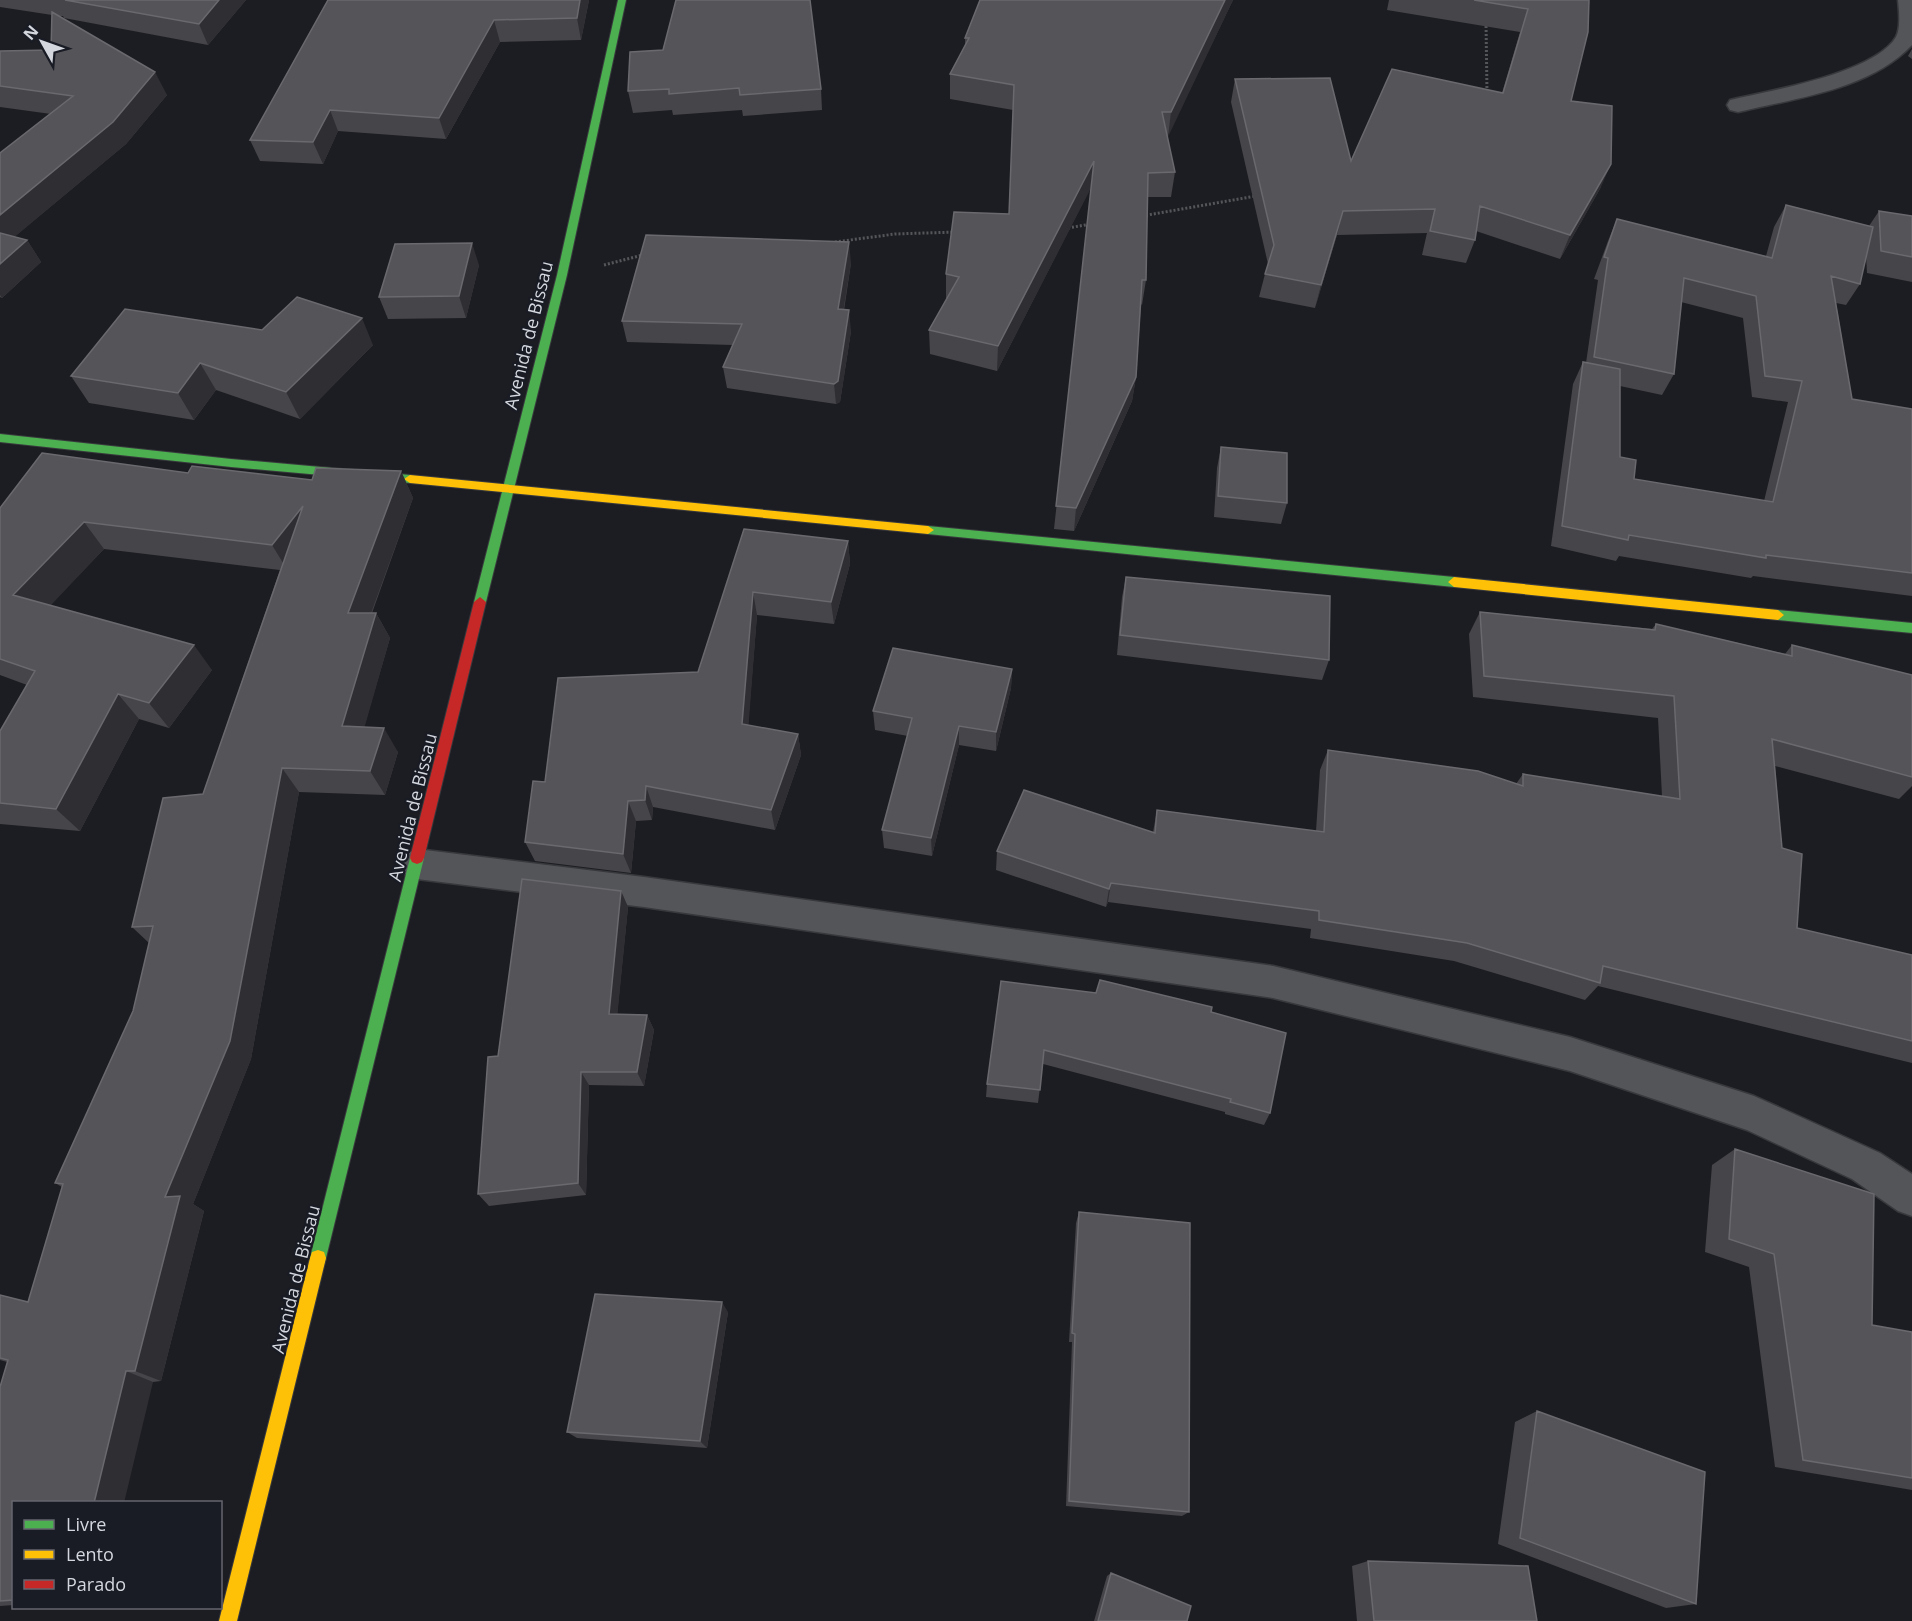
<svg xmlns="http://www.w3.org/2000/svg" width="1912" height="1621" font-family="'Open Sans',sans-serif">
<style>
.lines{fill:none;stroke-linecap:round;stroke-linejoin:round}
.street-casing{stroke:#38393d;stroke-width:3}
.fast-casing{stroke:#38393d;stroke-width:2}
.slow-casing{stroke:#38393d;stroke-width:2}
.jam-casing{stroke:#38393d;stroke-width:2}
.path{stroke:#55565a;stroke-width:3;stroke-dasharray:2 2;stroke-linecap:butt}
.street{fill:#545559;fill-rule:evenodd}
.fast{fill:#4caf50;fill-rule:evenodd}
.slow{fill:#ffc107;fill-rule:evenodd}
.jam{fill:#c62828;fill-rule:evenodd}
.wall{fill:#464549;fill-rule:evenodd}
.shaded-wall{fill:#2f2e33}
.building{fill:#555559;stroke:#69696e;stroke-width:1.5}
.labels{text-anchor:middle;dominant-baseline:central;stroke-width:4.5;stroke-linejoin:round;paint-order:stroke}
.street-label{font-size:18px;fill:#d5d7de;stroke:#191b25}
</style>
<rect width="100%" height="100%" fill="#1c1d22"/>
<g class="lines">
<g class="street-casing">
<path id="street" d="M1898,0H1912V45C1869,90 1796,98 1738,112L1730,110L1727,105L1730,100C1769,91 1875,73 1896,37C1901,27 1899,11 1898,0Z
M417,849L644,877L1273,966L1570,1037L1754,1096L1880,1153L1912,1174V1216L1898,1211L1852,1179L1747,1130L1570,1071L1273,998L644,907L417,879L405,874L400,864L405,854Z"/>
</g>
<g class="fast-casing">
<path id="fast" d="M618,0H626L567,275L486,602L480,607L474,602L557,275Z
M0,434L231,459L410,475L416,479L410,483L231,467L0,442Z
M928,526L1454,577L1460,582L1454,587L928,534L922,530Z
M1778,610L1912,623V633L1778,620L1772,615Z
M417,852L422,854L424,858L326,1258L324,1264L318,1266L312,1264L310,1258L410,858L412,854Z"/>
</g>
<g class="slow-casing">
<path id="slow" d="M410,475L928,526L934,530L928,534L410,483L404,479Z
M1454,577L1778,610L1784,615L1778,620L1454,587L1448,582Z
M318,1250L324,1252L326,1258L237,1621H219L310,1258L312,1252Z"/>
</g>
<g class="jam-casing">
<path id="jam" d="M480,597L486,602L424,858L422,862L417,864L412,862L410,858L474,602Z"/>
</g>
<path class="path" d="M1486,22L1487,92
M1142,216L1256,196
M1068,228L1091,224
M835,242L895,234L956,232
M604,265L643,255"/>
<use href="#street" class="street"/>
<use href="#fast" class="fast"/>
<use href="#slow" class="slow"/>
<use href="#jam" class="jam"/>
</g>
<path class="wall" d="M0,0H246L208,45L64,18L63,16H58L167,95L126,144L14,237L27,240L41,262L2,298L0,297V153L51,114L0,107V51L51,50L52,15L0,7Z
M328,0H589L581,40L500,42L446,139L338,131L323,164L260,161L250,140Z
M1233,0L1167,137L1175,172L1171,197H1147L1146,280L1142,305L1141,304L1136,377L1132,401L1074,531L1054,529L1091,187L997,371L930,354L929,330L947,298H946V274L1009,214L1013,110L950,99V74L965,46V38Z
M1389,0H1589L1571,101L1601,187L1560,259L1476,231L1475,240L1466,263L1422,255L1427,233L1337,235L1315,308L1259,297L1265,274L1268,264L1231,102L1235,79L1351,161L1502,93L1520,32L1387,10Z
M1912,49V59L1908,56Z
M663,50L821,89L822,110L743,116L742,110L673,115L672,110L633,113L628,91Z
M1786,205L1869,226L1879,211L1912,216V282L1867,273L1866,255L1860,284L1846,305L1836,303L1852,399L1912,409V596L1753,576L1751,578L1619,556L1616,561L1551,546L1573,384L1583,362L1586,363L1598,280L1594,279L1608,241L1617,219L1766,256L1774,227ZM1681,302L1743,318L1752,397L1788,402L1764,501L1634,479L1620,457V386L1662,395L1674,374Z
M851,263L844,310L851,331L840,402L836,404L727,388L723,367L733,345L627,342L622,321Z
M479,265L466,318L388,319L379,297Z
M262,330L373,345L300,419L216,390L194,420L89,403L71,376Z
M1221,447L1287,503L1281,524L1214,517L1217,468Z
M401,471L413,498L372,613H376L390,638L364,727L398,752L385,795L299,792L251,1059L193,1204L204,1211L161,1381L153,1382L14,1503V1605L0,1606V1387L7,1362L0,1360V1295L28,1302L62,1187L55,1183L133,1011L149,943L132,927L203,794L280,570L104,549L50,605L212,670L169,728L139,719L80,831L0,824V731L27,685L0,675V508L188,473L312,480Z
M744,529L848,541L850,564L834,624L757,615L748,725L798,734L801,755L775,830L653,807L652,820L636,821L631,873L535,861L525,842L545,782L698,672Z
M1126,577L1329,660L1322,680L1117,655L1122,597Z
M1480,612L1652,629L1656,624L1785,654L1792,645L1912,675V786L1899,799L1775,766L1782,848L1797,928L1912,955V1063L1598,986L1585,1000L1454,961L1310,938L1311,929L1108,902L1106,907L996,870L997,851L1153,832L1157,810L1316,831L1320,770L1328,750L1516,784L1523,774L1662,796L1658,718L1473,697L1469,634Z
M1012,669L1011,688L996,751L959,745L932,856L884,848L882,830L908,736L875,730L873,711Z
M621,891L628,907L617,1015H647L654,1030L644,1086L589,1085L586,1195L489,1206L478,1194L498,1056Z
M1001,981L1211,1012L1270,1113L1264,1125L1225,1114V1112L1043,1064L1038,1103L986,1097L987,1084Z
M1735,1149L1872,1325L1912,1332V1490L1775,1467L1749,1267L1705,1252L1712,1165Z
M1079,1212L1189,1512L1182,1516L1066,1506L1072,1342H1069L1076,1223Z
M728,1312L707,1448L577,1438L567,1432Z
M1537,1411L1696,1604L1666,1608L1498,1544L1515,1422Z
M1368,1561L1537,1621H1357L1352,1566Z
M1111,1573L1187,1621H1094L1107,1576Z"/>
<path class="shaded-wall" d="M219,0H246L208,45L199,24Z
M580,0H589L581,40L577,18Z
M1225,0H1233L1168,137L1171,112Z
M494,20L500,42L446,139L439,118Z
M155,72L167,95L126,144L0,249V215Z
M330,110L338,131L323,164L313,142Z
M1094,161L1092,186L997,371L998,346Z
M1611,164L1601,187L1560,259L1570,235Z
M1343,211L1337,235L1315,308L1321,285Z
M27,240L41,262L2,298L0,295V264Z
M849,242L851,263L840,331L838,309Z
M472,243L479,265L466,318L459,296Z
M849,310L851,331L840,402L836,404L834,384Z
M362,318L373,345L300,419L286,392Z
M200,363L216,390L194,420L178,393Z
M1136,377L1132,401L1074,531L1076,508Z
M401,471L413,498L362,638L348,613Z
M303,506L288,571L272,545Z
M84,522L104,549L36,621L13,595Z
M848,541L850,564L834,624L831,602Z
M753,592L757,615L747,745L742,724Z
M376,613L390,638L358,750L342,726Z
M194,645L212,670L169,728L149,703Z
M1012,669L1011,688L996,751V732Z
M118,694L139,719L80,831L56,809Z
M959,726V745L932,856L931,838Z
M384,728L398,752L385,795L370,771Z
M798,734L801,755L775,830L771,810Z
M282,768L299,792L251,1059L193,1204L204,1211L161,1381L135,1371L165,1197Z
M646,786L653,807L652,820L645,800Z
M628,801L636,821L631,873L623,854Z
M1111,883L1108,902L1106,907L1109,889Z
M621,891L628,907L616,1029L609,1014Z
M647,1015L654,1030L644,1086L637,1072Z
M581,1072L589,1085L586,1195L578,1183Z
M722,1302L728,1312L707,1448L700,1441Z
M126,1371L153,1382L124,1503H94Z"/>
<path class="building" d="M65,0H219L199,24Z
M328,0H580L577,18L494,20L439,118L330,110L313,142L250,140Z
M676,0H810L821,89L740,95L739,88L669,94V89L628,91L630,52L663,50Z
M980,0H1225L1171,112H1162L1175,172L1148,173L1146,280H1142L1136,377L1076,508L1056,506L1094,161L998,346L929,330L959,277L946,274L954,212L1009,214L1014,85L950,74L969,38H965Z
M1474,0H1589L1588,32L1571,101L1612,106L1611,164L1570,235L1480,206L1475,240L1430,231L1435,209L1343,211L1321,285L1265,274L1274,245L1235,79L1330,78L1351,161L1392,69L1503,93L1528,9Z
M52,12L155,72L113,122L0,215V153L73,96L0,86V51L51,50Z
M1786,205L1873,227L1860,284L1831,276L1852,399L1912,409V573L1766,555V558L1629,535L1628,540L1562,526L1583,362L1620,369V457L1636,460L1634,479L1773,502L1802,381L1765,376L1756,296L1684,278L1674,374L1594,357L1608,258L1604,257L1617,219L1772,258Z
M1879,211L1912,216V257L1881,251Z
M0,233L27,240L0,264Z
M646,235L849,242L838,309L849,310L838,381L834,384L723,367L742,324L622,321Z
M472,243L459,296L379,297L395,244Z
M297,297L362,318L286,392L200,363L178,393L71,376L125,309L262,330Z
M1221,447L1287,453V503L1218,496Z
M42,453L188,473L192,466L312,480L316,468L401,471L348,613H376L342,726L384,728L370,771L282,768L230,1041L165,1197L180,1196L135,1371H126L94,1503H14V1600L0,1601V1387L8,1360L0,1358V1295L28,1302L63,1184L55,1183L133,1011L153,926L132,927L163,798L203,794L303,506L272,545L84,522L13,595L194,645L149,703L118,694L56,809L0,803V731L35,671L0,659V508Z
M744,529L848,541L831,602L753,592L742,724L798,734L771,810L646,786L645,800L628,801L623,854L525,842L533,781L545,782L558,678L698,672Z
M1126,577L1330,596L1329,660L1120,635Z
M1480,612L1655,630L1656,624L1792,656V645L1912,675V777L1772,739L1782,848L1802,854L1797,928L1912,955V1041L1603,966L1600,983L1467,943L1319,920V911L1111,883L1109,889L997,851L1024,790L1155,833L1157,810L1324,832L1328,750L1478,771L1523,786V774L1680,799L1674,696L1484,676Z
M893,648L1012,669L996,732L959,726L931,838L882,830L912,718L873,711Z
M522,879L621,891L609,1014L647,1015L637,1072H581L578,1183L478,1194L488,1057L498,1056Z
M1100,980L1212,1007L1211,1012L1286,1033L1270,1113L1230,1102L1231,1099L1044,1050L1040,1090L987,1084L1001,981L1096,993Z
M1735,1149L1874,1194L1872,1325L1912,1332V1478L1803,1460L1774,1254L1729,1239Z
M1079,1212L1190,1223L1189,1512L1069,1501L1075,1334L1072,1333Z
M595,1294L722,1302L700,1441L567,1432Z
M1537,1411L1705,1472L1696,1604L1520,1538Z
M1368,1561L1528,1566L1537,1621H1374Z
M1111,1573L1191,1606L1187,1621H1098Z"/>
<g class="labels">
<g class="street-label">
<text transform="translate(528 335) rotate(-76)">Avenida de Bissau</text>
<text transform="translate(412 807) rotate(-76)">Avenida de Bissau</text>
<text transform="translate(295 1279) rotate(-76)">Avenida de Bissau</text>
</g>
</g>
<rect x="12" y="1501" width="210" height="108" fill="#191b25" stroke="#64666f" stroke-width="1.5"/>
<rect x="24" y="1520" width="30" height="9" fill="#4caf50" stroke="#64666f" stroke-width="1.5"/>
<text x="66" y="1531" font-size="18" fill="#d5d7de">Livre</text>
<rect x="24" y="1550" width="30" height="9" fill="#ffc107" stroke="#64666f" stroke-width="1.5"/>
<text x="66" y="1561" font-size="18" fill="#d5d7de">Lento</text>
<rect x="24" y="1580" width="30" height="9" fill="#c62828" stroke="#64666f" stroke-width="1.5"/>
<text x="66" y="1591" font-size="18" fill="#d5d7de">Parado</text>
<g transform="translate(42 42) rotate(310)" stroke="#191b25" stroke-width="4.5" paint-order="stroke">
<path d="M0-4.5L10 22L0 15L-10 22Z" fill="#d5d7de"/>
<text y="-9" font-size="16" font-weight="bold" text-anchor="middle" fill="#d5d7de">N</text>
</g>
</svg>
